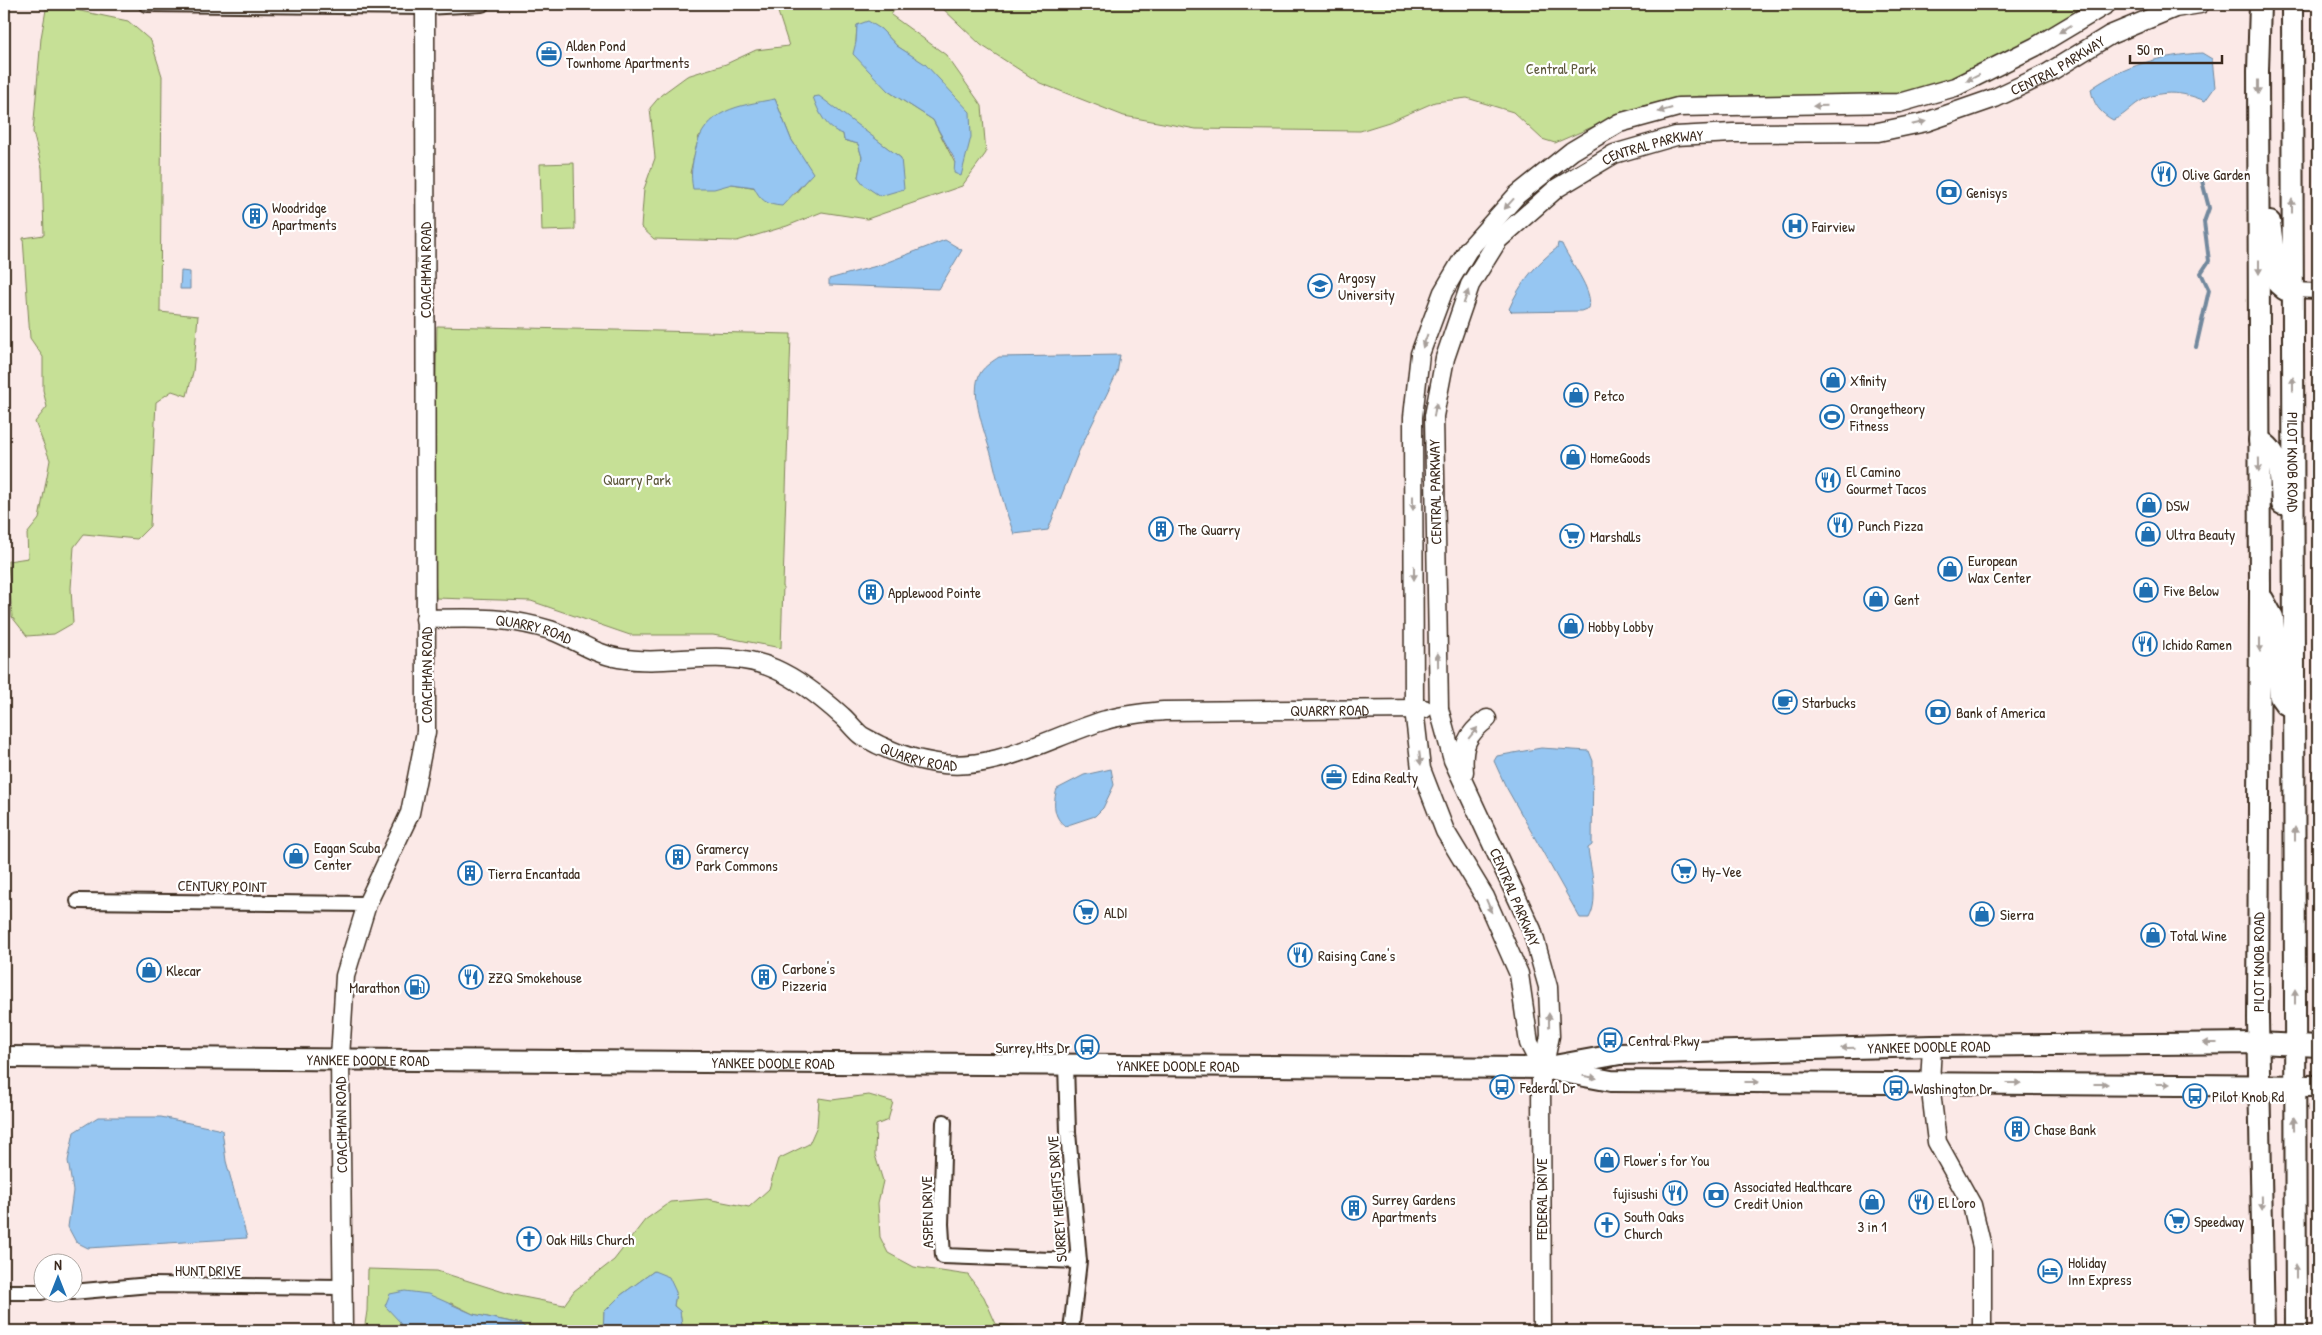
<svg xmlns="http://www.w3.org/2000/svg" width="2322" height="1335" font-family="'Patrick Hand',sans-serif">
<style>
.green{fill:#c6e096;stroke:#80855a;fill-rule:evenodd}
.water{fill:#96c6f2;stroke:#72889d}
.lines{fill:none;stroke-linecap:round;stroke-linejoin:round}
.stream{stroke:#72889d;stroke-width:4}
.minor-casing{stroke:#3b2a1e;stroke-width:18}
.tertiary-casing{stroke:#3b2a1e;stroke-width:21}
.secondary-casing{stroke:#3b2a1e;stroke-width:24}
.minor{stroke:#fff;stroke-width:14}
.tertiary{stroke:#fff;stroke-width:18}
.secondary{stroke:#fff;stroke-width:20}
.oneway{fill:#a79f9a}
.labels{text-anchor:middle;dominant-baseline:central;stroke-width:4.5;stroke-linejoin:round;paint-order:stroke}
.poi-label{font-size:15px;fill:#3b2a1e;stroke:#fff;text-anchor:start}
.street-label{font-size:15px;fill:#3b2a1e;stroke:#fff}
.park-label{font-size:15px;fill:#5e583c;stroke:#fff}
</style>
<rect width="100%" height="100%" fill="#fbe9e7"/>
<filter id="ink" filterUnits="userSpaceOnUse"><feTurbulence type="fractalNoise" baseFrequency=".02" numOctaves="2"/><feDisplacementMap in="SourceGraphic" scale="10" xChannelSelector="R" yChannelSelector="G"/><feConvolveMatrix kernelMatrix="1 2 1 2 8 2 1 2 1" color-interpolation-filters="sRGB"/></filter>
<g filter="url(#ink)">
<path class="green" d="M47,4L128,21L151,41L162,76L160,312L198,316L193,372L187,396L172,391L156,402L150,526L137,539L84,534L74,547L71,588L73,623L54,634L27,636L12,617L8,561L28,558L27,534L39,519L50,460L35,422L47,407L43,390V357L30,338L23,238L44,235L42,168L33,132L41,38Z
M784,4H898L891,15L946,55L982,106L986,153L962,186L867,219L822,212L787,226L737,241L654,239L641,227L644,189L655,158L650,108L661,95L687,76L726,64L756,50L789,46L777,9ZM857,25L881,29L897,46L925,65L961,175L933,120L888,91L856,42ZM813,97H819L901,158L858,177L862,157L858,144L844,140L843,134ZM775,99L791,139L812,173L795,194L732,184L690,173L699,136Z
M938,4H2089L1982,68L1930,87L1874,98L1796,99L1699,96L1641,106L1555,143L1542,139L1513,112L1467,98L1435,102L1389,122L1360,131L1196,129L1124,116L1040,83L981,45Z
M574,163L575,230L542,231L540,164Z
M437,326L791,334L781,648L713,635H630L531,601L436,598L433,524Z
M869,1095L893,1102L888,1120L876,1125L875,1155L883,1181L878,1203L880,1237L888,1253L914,1267L968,1275L984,1297L996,1324L1061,1331H688L687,1327L682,1326L680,1311L674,1306L676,1292L654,1271L621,1295L604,1312L603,1331H529L521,1324L473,1314L451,1303L400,1322L401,1331H364L367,1311L368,1269L437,1271L513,1295L564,1305L574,1291L614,1260L645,1220L670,1202L707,1199L749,1207L769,1189L778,1159L809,1144L817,1126L819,1098L832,1100Z"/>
<path class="water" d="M868,21L881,29L897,46L925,64L970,112L971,137L961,176L954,173L955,160L933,120L888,91L853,54L856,42L857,25Z
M2202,53L2212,59L2215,87L2205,101C2182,91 2157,89 2136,104C2127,111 2123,116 2113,120C2100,113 2093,104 2091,89C2123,66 2162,55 2202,53Z
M819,96L901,158L904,189L880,196L865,186L858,177L862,157L858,144L844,140L843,134C826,129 819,113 813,97Z
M775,99L791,139L813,173L782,206C767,205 760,200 754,187L732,184L714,189H693C690,174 692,165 695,151C705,109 738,106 775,99Z
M945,240L962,250L939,289L829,285V279L880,265Z
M1558,243L1562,244C1569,261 1594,290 1589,308L1581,311L1512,312L1509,309C1520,283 1535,265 1557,248Z
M181,271L190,272V289H180Z
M1120,355L1117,373L1079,451L1048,530L1014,534C1005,510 999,486 993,461C988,440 967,392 981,372C985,366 993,361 999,357Z
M1541,748L1589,751L1593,761L1592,845L1588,848C1590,869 1600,898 1589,918H1580L1505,785L1494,761L1497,756Z
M1111,769L1114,785L1103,808L1095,816L1065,826C1053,817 1053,802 1057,789L1084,775Z
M98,1117H161L222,1130L226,1161L247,1238L88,1248L76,1242L68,1227L73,1191L68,1161L74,1132Z
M654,1271L669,1277L676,1292L674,1306L680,1311L682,1326L687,1327L688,1331H603L604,1312L621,1295Z
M405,1291L428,1294L473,1314L521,1324L529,1331H401L400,1322L385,1306L390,1294Z"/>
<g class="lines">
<path class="stream" d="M2196,347L2209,290L2201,273L2209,261L2204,222L2209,208L2201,177"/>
<g class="minor-casing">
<path id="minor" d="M146,4L425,7L482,4
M2292,290L2318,291
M78,901L367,904
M1066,1064L1068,1132L1079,1261L1071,1331
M944,1122L941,1224L943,1256L1079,1261
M4,1292H42
M72,1292L150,1285L343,1287"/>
</g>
<g class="tertiary-casing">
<g id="tertiary">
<path id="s1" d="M425,619C473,618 504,616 550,630C574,638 593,654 619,658C671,667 724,646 775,669C800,680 822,698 842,716C849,722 855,731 862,736C884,749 910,759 936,763C995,773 1051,736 1106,720C1125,714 1144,713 1164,711L1424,709"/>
<path d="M1464,772C1462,746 1466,735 1487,719"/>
<path d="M1932,1046L1930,1083L1937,1142L1972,1205L1982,1247V1331"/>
<path d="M1542,1068L1529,1043L1519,974L1485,897L1445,831L1421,769L1414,709L1413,417L1420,354L1443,292L1468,250L1517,195L1572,151L1619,123L1678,107L1899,103L1955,87L2035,47L2107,4"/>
<path d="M343,1331L340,1058L345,976L367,904L410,813L426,732L425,4"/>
<path id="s2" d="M1542,1331L1541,1079L1550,1036L1548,987L1532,930L1453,760L1439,709L1434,416L1445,358L1470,285L1498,240L1557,188L1614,154L1676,136L1733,133L1878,132L1926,122L1995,98L2048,73L2110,35L2175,8L2200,4"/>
</g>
</g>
<g class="secondary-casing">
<g id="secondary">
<path d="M2260,4L2258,71L2260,593L2258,1019L2264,1331"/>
<path id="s3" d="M2292,4L2296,1331"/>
<path d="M2270,222L2278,284L2285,290H2292"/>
<path d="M2259,440C2283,452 2280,480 2282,504"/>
<path d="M2263,599L2273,617L2280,697L2285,704L2294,707"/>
<path id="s4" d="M4,1057L1542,1068L1611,1081L2318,1086"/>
<path id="s5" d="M1554,1066L1620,1054L1932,1046L2258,1043L2318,1046"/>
</g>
</g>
<use href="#minor" class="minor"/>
<use href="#tertiary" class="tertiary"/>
<use href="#secondary" class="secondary"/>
</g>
<defs><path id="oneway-solid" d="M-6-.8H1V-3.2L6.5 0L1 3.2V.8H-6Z" transform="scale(1.25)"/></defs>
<g class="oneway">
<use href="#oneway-solid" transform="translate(2065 29) rotate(149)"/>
<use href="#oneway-solid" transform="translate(1973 78) rotate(154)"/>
<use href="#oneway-solid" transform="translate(2258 87) rotate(90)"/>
<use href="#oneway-solid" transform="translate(1820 106) rotate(178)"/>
<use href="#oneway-solid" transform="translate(1665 110) rotate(164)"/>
<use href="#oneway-solid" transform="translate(1919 123) rotate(-13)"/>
<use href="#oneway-solid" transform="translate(1509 204) rotate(132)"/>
<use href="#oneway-solid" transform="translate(2292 206) rotate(-90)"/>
<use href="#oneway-solid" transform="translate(2259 267) rotate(90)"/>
<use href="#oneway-solid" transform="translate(1466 297) rotate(-71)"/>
<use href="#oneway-solid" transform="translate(1425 341) rotate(110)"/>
<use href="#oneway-solid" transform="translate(2293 384) rotate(-90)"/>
<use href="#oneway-solid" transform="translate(1435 410) rotate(-81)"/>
<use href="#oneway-solid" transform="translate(2259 465) rotate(89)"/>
<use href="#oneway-solid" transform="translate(1413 503) rotate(90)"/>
<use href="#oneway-solid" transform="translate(1414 573) rotate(90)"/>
<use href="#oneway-solid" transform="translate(2260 645) rotate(90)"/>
<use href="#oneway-solid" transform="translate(1438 660) rotate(-91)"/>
<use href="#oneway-solid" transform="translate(1473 733) rotate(-51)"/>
<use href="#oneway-solid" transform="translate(1420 758) rotate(83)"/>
<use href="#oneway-solid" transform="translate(2295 834) rotate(-90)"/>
<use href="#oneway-solid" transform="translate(1489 906) rotate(67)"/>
<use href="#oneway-solid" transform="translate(2295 997) rotate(-90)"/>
<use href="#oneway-solid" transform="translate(1549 1020) rotate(-91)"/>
<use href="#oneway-solid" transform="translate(2210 1043) rotate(180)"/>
<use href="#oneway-solid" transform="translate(1848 1048) rotate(178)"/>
<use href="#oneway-solid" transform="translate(1590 1077) rotate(10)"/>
<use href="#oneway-solid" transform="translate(1752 1082)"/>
<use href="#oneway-solid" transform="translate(2014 1083)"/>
<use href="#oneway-solid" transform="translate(2101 1084)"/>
<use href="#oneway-solid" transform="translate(2163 1084)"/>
<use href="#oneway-solid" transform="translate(2294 1124) rotate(-91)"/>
<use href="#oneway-solid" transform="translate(2262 1203) rotate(89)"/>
<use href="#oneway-solid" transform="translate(2296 1271) rotate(-90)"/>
</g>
</g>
<defs>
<g id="office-ring" transform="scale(1.25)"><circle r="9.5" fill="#fff" stroke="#1f6fb2" stroke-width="1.5"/><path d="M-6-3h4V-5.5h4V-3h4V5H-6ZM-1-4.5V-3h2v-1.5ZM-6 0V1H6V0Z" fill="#1f6fb2"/></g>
<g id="restaurant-ring" transform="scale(1.25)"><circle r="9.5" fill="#fff" stroke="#1f6fb2" stroke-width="1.5"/><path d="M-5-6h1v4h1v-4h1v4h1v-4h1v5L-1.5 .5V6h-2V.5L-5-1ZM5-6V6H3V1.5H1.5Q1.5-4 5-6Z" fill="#1f6fb2"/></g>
<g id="bank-ring" transform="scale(1.25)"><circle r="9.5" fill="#fff" stroke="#1f6fb2" stroke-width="1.5"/><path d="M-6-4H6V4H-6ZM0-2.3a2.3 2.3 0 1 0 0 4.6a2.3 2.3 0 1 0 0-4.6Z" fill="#1f6fb2"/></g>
<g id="building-ring" transform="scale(1.25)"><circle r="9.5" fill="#fff" stroke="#1f6fb2" stroke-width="1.5"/><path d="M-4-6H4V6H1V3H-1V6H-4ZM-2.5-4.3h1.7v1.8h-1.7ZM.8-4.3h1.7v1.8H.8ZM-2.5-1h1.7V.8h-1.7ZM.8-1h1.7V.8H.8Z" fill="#1f6fb2"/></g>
<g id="hospital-ring" transform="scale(1.25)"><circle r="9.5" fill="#fff" stroke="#1f6fb2" stroke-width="1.5"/><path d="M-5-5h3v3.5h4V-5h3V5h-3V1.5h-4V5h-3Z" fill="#1f6fb2"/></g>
<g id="university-ring" transform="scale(1.25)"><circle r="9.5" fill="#fff" stroke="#1f6fb2" stroke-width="1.5"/><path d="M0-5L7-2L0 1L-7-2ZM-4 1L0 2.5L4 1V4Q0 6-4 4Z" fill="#1f6fb2"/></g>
<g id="shop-ring" transform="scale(1.25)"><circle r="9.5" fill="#fff" stroke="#1f6fb2" stroke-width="1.5"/><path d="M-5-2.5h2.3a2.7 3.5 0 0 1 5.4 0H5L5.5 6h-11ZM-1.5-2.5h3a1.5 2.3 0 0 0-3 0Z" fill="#1f6fb2"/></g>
<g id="stadium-ring" transform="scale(1.25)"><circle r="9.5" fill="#fff" stroke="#1f6fb2" stroke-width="1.5"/><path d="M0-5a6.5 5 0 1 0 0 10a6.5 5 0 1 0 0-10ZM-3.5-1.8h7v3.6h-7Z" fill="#1f6fb2"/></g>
<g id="supermarket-ring" transform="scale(1.25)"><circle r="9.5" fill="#fff" stroke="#1f6fb2" stroke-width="1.5"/><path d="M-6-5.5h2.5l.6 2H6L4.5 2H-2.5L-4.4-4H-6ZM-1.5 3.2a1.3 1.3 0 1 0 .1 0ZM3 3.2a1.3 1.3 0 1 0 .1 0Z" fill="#1f6fb2"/></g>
<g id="cafe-ring" transform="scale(1.25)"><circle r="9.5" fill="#fff" stroke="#1f6fb2" stroke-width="1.5"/><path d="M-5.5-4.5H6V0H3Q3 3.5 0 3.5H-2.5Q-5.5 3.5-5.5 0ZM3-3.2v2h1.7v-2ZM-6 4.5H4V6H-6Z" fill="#1f6fb2"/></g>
<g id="fuel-ring" transform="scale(1.25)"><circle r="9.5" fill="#fff" stroke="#1f6fb2" stroke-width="1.5"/><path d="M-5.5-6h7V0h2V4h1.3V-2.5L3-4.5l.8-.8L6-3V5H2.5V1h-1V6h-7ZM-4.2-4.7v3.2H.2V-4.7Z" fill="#1f6fb2"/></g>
<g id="bus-ring" transform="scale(1.25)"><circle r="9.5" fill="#fff" stroke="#1f6fb2" stroke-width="1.5"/><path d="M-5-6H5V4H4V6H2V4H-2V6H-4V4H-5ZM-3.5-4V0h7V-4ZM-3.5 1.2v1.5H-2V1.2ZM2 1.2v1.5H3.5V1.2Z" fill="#1f6fb2"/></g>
<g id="church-ring" transform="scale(1.25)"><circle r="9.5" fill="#fff" stroke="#1f6fb2" stroke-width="1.5"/><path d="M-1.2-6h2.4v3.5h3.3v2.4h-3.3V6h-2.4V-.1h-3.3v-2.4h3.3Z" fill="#1f6fb2"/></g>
<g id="hotel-ring" transform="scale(1.25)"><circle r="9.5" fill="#fff" stroke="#1f6fb2" stroke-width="1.5"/><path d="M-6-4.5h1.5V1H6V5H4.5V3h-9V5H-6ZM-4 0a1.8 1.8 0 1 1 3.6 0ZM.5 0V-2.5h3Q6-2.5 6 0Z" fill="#1f6fb2"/></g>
</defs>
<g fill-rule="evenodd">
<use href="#office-ring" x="549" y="54"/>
<use href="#restaurant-ring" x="2164" y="174"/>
<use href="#bank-ring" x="1949" y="192"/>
<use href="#building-ring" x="255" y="216"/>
<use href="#hospital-ring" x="1795" y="226"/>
<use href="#university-ring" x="1320" y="286"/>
<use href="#shop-ring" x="1833" y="380"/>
<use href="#shop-ring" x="1576" y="395"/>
<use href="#stadium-ring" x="1832" y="417"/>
<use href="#shop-ring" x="1573" y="457"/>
<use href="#restaurant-ring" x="1828" y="480"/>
<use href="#shop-ring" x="2149" y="505"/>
<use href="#restaurant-ring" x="1840" y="525"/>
<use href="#building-ring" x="1161" y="529"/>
<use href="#shop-ring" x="2148" y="534"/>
<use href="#supermarket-ring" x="1572" y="536"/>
<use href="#shop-ring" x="1950" y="569"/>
<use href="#shop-ring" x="2146" y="590"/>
<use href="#building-ring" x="871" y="592"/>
<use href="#shop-ring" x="1876" y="599"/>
<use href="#shop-ring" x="1571" y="626"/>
<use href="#restaurant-ring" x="2145" y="644"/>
<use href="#cafe-ring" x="1785" y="702"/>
<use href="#bank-ring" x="1938" y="712"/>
<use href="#office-ring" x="1334" y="777"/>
<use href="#shop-ring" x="296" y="856"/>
<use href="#building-ring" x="678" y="857"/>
<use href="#supermarket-ring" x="1684" y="871"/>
<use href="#building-ring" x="470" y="873"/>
<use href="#supermarket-ring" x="1086" y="912"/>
<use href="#shop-ring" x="1982" y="914"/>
<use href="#shop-ring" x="2153" y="935"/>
<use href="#restaurant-ring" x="1300" y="955"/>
<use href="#shop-ring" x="149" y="970"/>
<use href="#restaurant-ring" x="471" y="977"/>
<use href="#building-ring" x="764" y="977"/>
<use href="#fuel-ring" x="417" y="987"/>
<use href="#bus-ring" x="1610" y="1040"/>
<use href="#bus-ring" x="1087" y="1047"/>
<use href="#bus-ring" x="1502" y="1087"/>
<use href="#bus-ring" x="1896" y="1088"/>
<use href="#bus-ring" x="2195" y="1096"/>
<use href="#building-ring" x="2017" y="1129"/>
<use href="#shop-ring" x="1607" y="1160"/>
<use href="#restaurant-ring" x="1675" y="1193"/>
<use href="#bank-ring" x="1716" y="1195"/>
<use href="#shop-ring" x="1872" y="1202"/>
<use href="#restaurant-ring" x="1921" y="1202"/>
<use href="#building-ring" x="1354" y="1208"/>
<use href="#supermarket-ring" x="2177" y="1221"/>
<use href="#church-ring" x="1607" y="1225"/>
<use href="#church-ring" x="529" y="1239"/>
<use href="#hotel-ring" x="2050" y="1271"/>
</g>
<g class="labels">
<g class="poi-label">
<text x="566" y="45">Alden Pond<tspan x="566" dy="17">Townhome Apartments</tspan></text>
<text x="2182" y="174">Olive Garden</text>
<text x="1966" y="192">Genisys</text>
<text x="272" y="207">Woodridge<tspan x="272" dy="17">Apartments</tspan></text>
<text x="1812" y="226">Fairview</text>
<text x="1338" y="277">Argosy<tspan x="1338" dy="17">University</tspan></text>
<text x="1850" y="380">Xfinity</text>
<text x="1594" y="395">Petco</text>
<text x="1850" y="408">Orangetheory<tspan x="1850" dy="17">Fitness</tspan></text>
<text x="1590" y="457">HomeGoods</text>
<text x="1846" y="471">El Camino<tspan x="1846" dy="17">Gourmet Tacos</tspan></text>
<text x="2166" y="505">DSW</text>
<text x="1858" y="525">Punch Pizza</text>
<text x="1178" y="529">The Quarry</text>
<text x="2166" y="534">Ultra Beauty</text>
<text x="1590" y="536">Marshalls</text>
<text x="1968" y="560">European<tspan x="1968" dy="17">Wax Center</tspan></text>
<text x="2164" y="590">Five Below</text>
<text x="888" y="592">Applewood Pointe</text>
<text x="1894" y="599">Gent</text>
<text x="1588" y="626">Hobby Lobby</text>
<text x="2162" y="644">Ichido Ramen</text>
<text x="1802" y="702">Starbucks</text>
<text x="1956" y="712">Bank of America</text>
<text x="1352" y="777">Edina Realty</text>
<text x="314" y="847">Eagan Scuba<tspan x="314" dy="17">Center</tspan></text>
<text x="696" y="848">Gramercy<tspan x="696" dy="17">Park Commons</tspan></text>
<text x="1702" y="871">Hy-Vee</text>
<text x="488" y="873">Tierra Encantada</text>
<text x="1104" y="912">ALDI</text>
<text x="2000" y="914">Sierra</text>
<text x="2170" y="935">Total Wine</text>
<text x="1318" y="955">Raising Cane's</text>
<text x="782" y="968">Carbone's<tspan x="782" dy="17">Pizzeria</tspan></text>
<text x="166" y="970">Klecar</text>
<text x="488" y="977">ZZQ Smokehouse</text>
<text x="400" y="987" text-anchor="end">Marathon</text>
<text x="1628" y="1040">Central Pkwy</text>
<text x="1070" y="1047" text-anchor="end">Surrey Hts Dr</text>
<text x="1520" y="1087">Federal Dr</text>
<text x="1914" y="1088">Washington Dr</text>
<text x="2212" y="1096">Pilot Knob Rd</text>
<text x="2034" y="1129">Chase Bank</text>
<text x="1624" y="1160">Flower's for You</text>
<text x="1734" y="1186">Associated Healthcare<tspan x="1734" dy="17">Credit Union</tspan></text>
<text x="1658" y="1193" text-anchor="end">fujisushi</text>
<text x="1372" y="1199">Surrey Gardens<tspan x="1372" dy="17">Apartments</tspan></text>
<text x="1938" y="1202">El Loro</text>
<text x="1624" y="1216">South Oaks<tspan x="1624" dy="17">Church</tspan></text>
<text x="2194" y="1221">Speedway</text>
<text x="1872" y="1226" text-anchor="middle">3 in 1</text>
<text x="546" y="1239">Oak Hills Church</text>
<text x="2068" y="1262">Holiday<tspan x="2068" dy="17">Inn Express</tspan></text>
</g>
<g class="street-label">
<text stroke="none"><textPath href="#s2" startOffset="1731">CENTRAL PARKWAY</textPath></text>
<text stroke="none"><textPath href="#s2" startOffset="1311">CENTRAL PARKWAY</textPath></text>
<text transform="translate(425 270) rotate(-90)">COACHMAN ROAD</text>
<text stroke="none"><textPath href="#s3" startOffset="458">PILOT KNOB ROAD</textPath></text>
<text transform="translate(1435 492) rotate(-91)">CENTRAL PARKWAY</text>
<text stroke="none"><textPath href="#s1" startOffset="110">QUARRY ROAD</textPath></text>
<text transform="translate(426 675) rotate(-90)">COACHMAN ROAD</text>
<text stroke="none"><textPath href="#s1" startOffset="950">QUARRY ROAD</textPath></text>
<text stroke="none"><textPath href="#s1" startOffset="530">QUARRY ROAD</textPath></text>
<text transform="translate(222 886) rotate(1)">CENTURY POINT</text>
<text transform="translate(1515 897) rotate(67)">CENTRAL PARKWAY</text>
<text transform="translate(2258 962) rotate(-90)">PILOT KNOB ROAD</text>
<text stroke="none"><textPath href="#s5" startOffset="376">YANKEE DOODLE ROAD</textPath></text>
<text stroke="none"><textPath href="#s4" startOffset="364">YANKEE DOODLE ROAD</textPath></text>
<text stroke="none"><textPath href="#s4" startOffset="769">YANKEE DOODLE ROAD</textPath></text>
<text stroke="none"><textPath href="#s4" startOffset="1174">YANKEE DOODLE ROAD</textPath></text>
<text transform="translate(341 1125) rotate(-91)">COACHMAN ROAD</text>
<text transform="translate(1057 1199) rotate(-94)">SURREY HEIGHTS DRIVE</text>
<text transform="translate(1541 1199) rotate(-90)">FEDERAL DRIVE</text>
<text transform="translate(927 1212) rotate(-91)">ASPEN DRIVE</text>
<text x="208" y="1270">HUNT DRIVE</text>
</g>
<g class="park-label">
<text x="1561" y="68">Central Park</text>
<text x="637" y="479">Quarry Park</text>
</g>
</g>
<rect width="2322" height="1335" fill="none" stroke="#fff" stroke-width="20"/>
<rect x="10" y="10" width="2302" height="1315" fill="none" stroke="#3b2a1e" stroke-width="2" filter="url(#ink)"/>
<g transform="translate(58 1278)"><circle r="24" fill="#ffffff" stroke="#b1aaa5"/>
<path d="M0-4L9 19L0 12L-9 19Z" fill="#1f6fb2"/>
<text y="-8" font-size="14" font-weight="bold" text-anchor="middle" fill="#3b2a1e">N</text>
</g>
<path d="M2130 55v8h92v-8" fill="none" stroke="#3b2a1e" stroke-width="2.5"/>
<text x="2137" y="55" font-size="15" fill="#3b2a1e" stroke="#ffffff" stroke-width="4" paint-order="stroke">50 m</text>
</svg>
